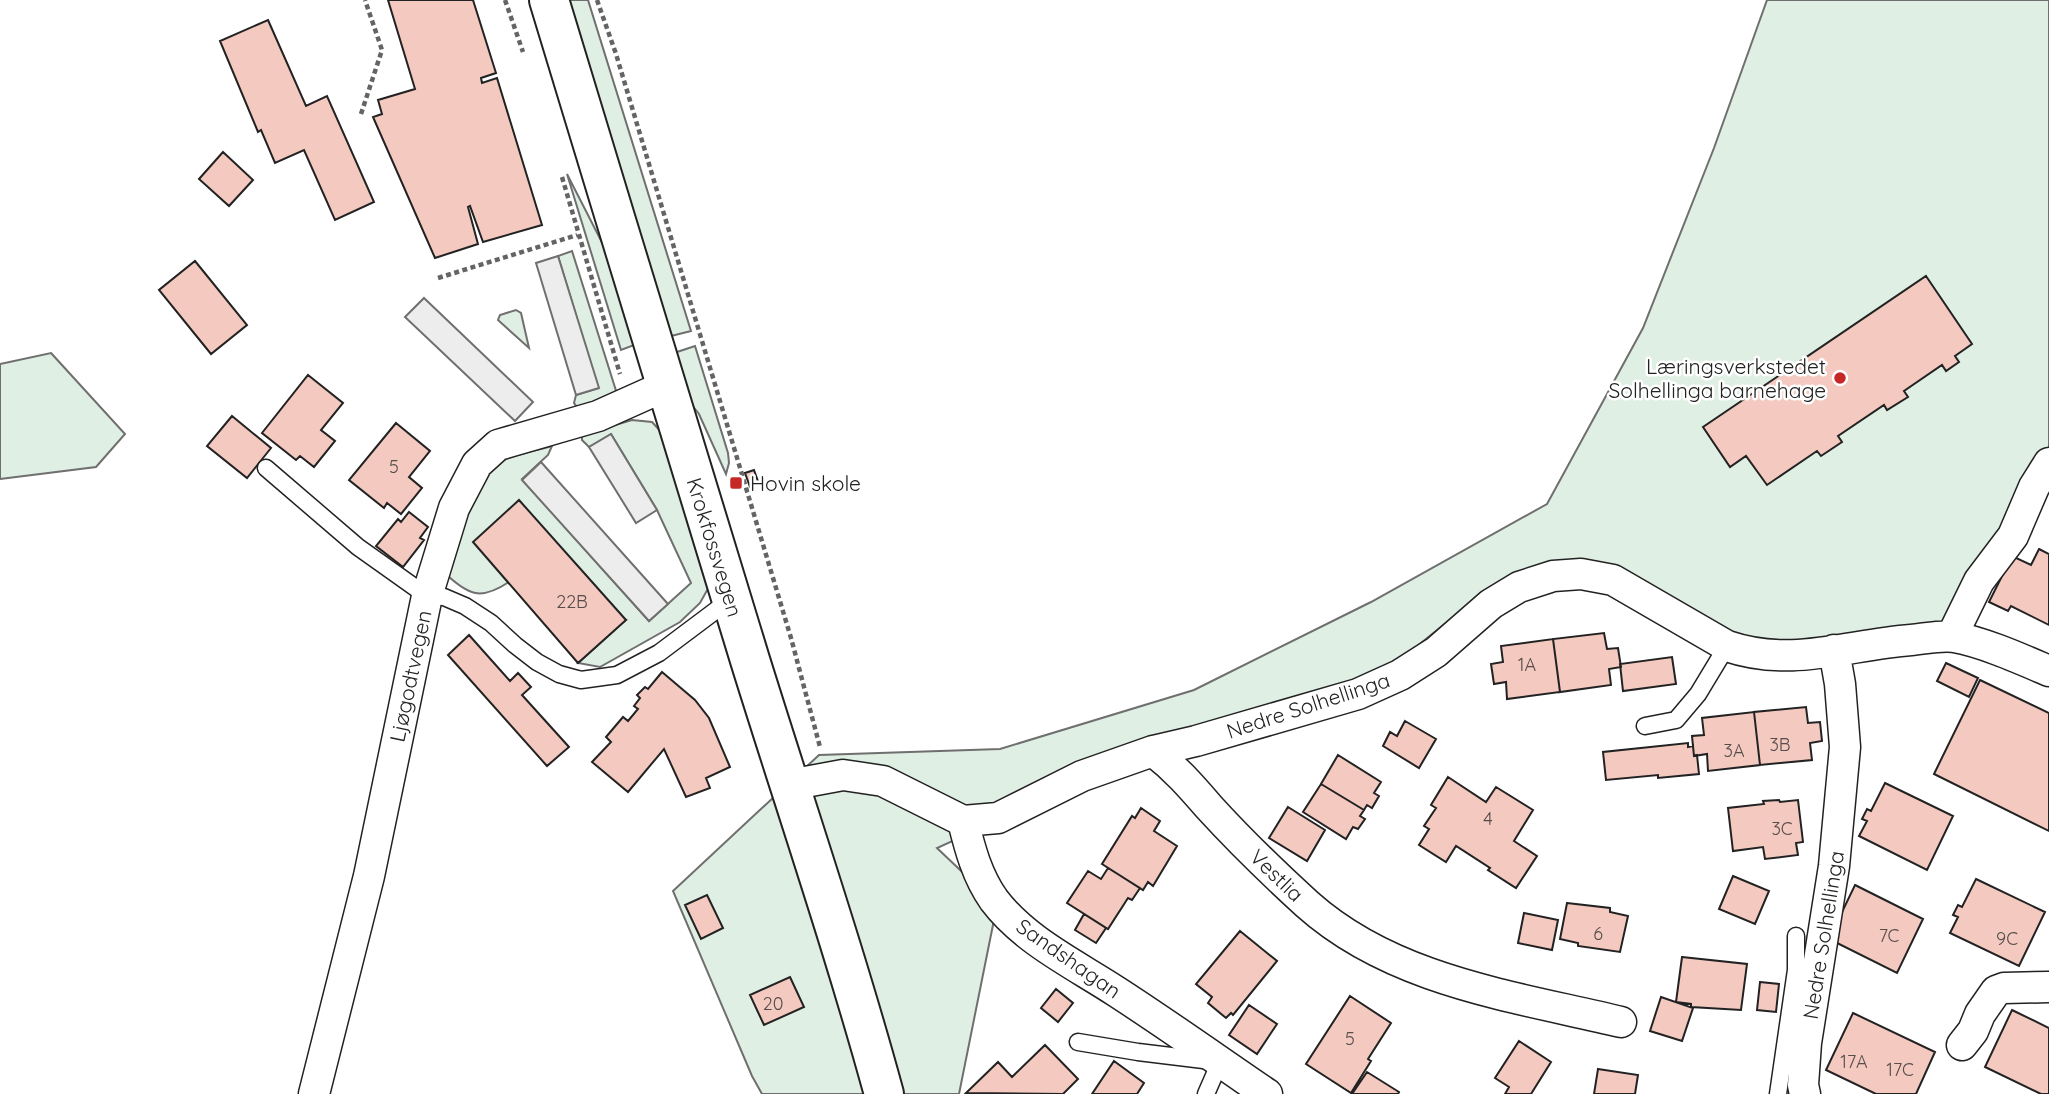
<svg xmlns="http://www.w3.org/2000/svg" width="2049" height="1094" font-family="Quicksand,sans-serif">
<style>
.green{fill:#e0efe3;stroke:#6f6f6f;stroke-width:2}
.parking{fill:#ededed;stroke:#6f6f6f;stroke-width:2}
.building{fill:#f3c9c0;stroke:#222;stroke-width:2}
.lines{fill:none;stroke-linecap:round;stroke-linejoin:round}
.service-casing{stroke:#222;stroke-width:19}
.minor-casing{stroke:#222;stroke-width:33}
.primary-casing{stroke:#222;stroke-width:42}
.path{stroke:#646464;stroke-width:4.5;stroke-dasharray:5 3.5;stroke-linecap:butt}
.service{stroke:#fff;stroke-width:16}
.minor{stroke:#fff;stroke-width:30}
.primary{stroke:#fff;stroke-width:38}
.poi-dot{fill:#c62828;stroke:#fff;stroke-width:2.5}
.labels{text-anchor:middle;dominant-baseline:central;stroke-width:5;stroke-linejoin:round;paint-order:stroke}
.number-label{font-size:18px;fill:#564c4a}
.poi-label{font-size:21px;fill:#222;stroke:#fff;text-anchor:end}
.street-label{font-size:21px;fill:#222;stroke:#fff}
</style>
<rect width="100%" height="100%" fill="#fff"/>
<path class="green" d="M568,0H588L691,331L671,336Z
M1767,0H2049V488L1948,629L1777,650L1675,613L1592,569L1482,594L1385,672L1060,792L937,848L997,905L959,1094H762L752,1076L673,891L819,755L1000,749L1194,690L1371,602L1547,504L1643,328L1714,148Z
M567,174L613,264L637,344L621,350Z
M572,251L618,397L577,407L574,403L576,395L598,388L558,256Z
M516,310L521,313L529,348L498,320L500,315Z
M695,346L728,453L729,463L726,474L699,414L687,399L674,353Z
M51,353L125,434L96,467L0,479V364Z
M632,420L652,422L664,435L710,585L700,603L680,622L600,667L578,663L626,620L509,582C483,599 471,597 448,576C454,555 471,482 486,470C504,456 530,452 552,446L548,455L522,479L649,621L691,583L657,510L611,434L589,447L582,440V435Z"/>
<path class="parking" d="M558,256L599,388L576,395L536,263Z
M424,298L533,402L515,421L405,317Z
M611,434L657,510L636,523L589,447Z
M541,462L668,604L649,621L522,480Z"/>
<path class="building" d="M388,0H473L496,73L481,78L482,83L497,78L542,225L483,242L470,206L468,207L478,244L435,258L373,117L382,114L378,100L415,89Z
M268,20L306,106L327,96L374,202L335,220L304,150L275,163L261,130L258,132L220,41Z
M223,152L253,180L229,206L199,179Z
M195,261L247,325L211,354L159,290Z
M1926,276L1972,344L1955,356L1959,362L1946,371L1942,365L1904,391L1908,397L1887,410L1884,405L1838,436L1842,442L1821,456L1817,451L1767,485L1746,456L1730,467L1703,427Z
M308,375L343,403L321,430L335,441L314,467L300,456L296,460L262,433Z
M232,416L271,448L247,478L207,446Z
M396,423L430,451L409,477L422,488L401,514L387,503L384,508L349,480Z
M754,470L759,484L750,487L745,473Z
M519,500L626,620L578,663L473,542Z
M409,512L428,527L420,538L424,540L403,567L376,546L398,519L401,522Z
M2039,549L2049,554V625L2011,606L2008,611L1989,602L2012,556L2031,565Z
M1604,633L1607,649L1618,648L1621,667L1609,669L1611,685L1560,692L1553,639Z
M469,635L510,681L518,673L531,687L522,695L569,747L547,766L448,655Z
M1553,639L1560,692L1507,699L1506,682L1494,684L1491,664L1503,662L1501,646Z
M1672,657L1676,684L1623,691L1620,664Z
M1946,663L1978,678L1969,697L1937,681Z
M662,672L695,700L709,718L730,767L706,778L710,788L686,797L664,749L628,792L592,762L611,742L606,737L623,717L628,721L638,709L634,706L640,698L637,695L645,687L648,689Z
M1980,680L2049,713V831L1934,774Z
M1806,707L1808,723L1820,722L1822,741L1810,743L1812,760L1760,765L1754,712Z
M1754,712L1760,765L1708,771L1707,754L1694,756L1692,736L1704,735L1702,718Z
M1405,721L1436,739L1419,768L1383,746L1390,732L1397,736Z
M1688,743V747L1693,746L1694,756L1697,755L1699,774L1658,778V775L1606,780L1603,752Z
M1338,755L1381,782L1374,793L1379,796L1372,808L1367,805L1364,810L1321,784Z
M1448,777L1486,802L1496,787L1533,810L1514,841L1537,856L1516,888L1488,870L1490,868L1456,846L1446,862L1419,845L1429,829L1424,826L1436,808L1431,805Z
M1885,783L1953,816L1927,870L1859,836L1867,821L1862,819L1867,809L1871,811Z
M1321,784L1364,810L1360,816L1365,819L1358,829L1353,827L1346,839L1303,812Z
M1779,800L1780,802L1798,800L1803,842L1796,843L1798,855L1765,859L1763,847L1733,851L1728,808L1764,804L1763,801Z
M1288,807L1325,830L1307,861L1269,838Z
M1141,808L1160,821L1154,831L1177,846L1153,886L1148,882L1143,890L1102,864L1132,816L1135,818Z
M1108,868L1140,888L1132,900L1128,898L1108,929L1067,903L1088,871L1101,879Z
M1733,876L1769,891L1755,924L1719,909Z
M1976,879L2045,912L2019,966L1950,933L1958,917L1953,915L1958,905L1962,907Z
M1855,885L1923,919L1897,973L1829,939Z
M707,895L723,928L701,939L685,905Z
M1567,903L1610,908V912L1628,916L1620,952L1578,946V943L1560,939Z
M1524,913L1558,920L1552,950L1518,943Z
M1084,914L1106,928L1096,943L1075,930Z
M1240,931L1277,961L1233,1015L1231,1013L1226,1018L1208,1003L1212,997L1196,984Z
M1682,957L1747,964L1741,1010L1691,1007V1004L1676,1002Z
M790,977L804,1007L764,1025L750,995Z
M1760,982L1779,984L1776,1012L1757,1010Z
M1056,989L1073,1003L1058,1022L1041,1008Z
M1350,996L1391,1023L1368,1059L1371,1061L1351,1093L1306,1064Z
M1661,997L1693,1008L1682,1041L1650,1031Z
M1249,1005L1277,1024L1257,1054L1229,1035Z
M2012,1010L2049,1028V1094H2041L1985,1067Z
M1853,1013L1935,1052L1916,1094H1876L1826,1070Z
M1519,1041L1551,1062L1531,1094H1505L1509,1087L1495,1078Z
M1045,1045L1078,1079L1063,1094L966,1093L998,1062L1012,1077Z
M1114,1061L1144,1083L1137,1094H1092Z
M1598,1069L1638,1075L1635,1094H1594Z
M1367,1072L1399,1092L1398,1094H1352Z"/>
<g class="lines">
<g class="service-casing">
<path id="service" d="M266,468L358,547L427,596L444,597L465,606L491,623L515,645L537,662L559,674L581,680L617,675L659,653L731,599
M1645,726L1676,720L1698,694L1727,646
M1078,1042L1138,1052L1220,1062L1206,1094
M1778,1094L1796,970V936"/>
</g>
<g class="minor-casing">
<path id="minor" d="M1952,636L1979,581L2013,536L2034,487L2049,463
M1153,751C1176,769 1190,785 1209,807C1240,841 1273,873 1307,904C1393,981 1513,996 1621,1022
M789,785L843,775L883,781L963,821C970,849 977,876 994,900C1025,941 1076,965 1117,992C1168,1025 1217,1060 1267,1094
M963,821L998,818L1082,776L1153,751L1196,741L1358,694L1400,675L1436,652L1491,604L1519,587L1553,576L1581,574L1613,580L1727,646C1792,668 1846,645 1911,640C1924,639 1941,635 1954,637C1983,642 2021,659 2049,671
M1962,1045L1973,1031L1980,1014L1996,991L2004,988L2049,987
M314,1094L369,876L427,596L454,508L477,464L498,445L598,416L665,386
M1805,1094L1803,1085L1806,1043L1834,866L1845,747L1840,684L1834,650"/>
</g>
<g class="primary-casing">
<path id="primary" d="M549,0C616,220 682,440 750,660C795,805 844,948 884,1094"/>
</g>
<path class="path" d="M505,0L523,52
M597,0L616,54L791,638L820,747
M361,114L382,50L365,0
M562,177L620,374
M438,278L577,235"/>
<use href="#service" class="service"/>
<use href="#minor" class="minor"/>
<use href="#primary" class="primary"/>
</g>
<g class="poi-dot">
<circle cx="1840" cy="378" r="7"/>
<rect x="729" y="476" width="14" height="14" rx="3.5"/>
</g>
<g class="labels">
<g class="number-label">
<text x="394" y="466">5</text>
<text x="572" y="601">22B</text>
<text x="1527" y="664">1A</text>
<text x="1780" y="744">3B</text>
<text x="1734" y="750">3A</text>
<text x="1488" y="818">4</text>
<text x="1782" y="828">3C</text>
<text x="1598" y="933">6</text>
<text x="1889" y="935">7C</text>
<text x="2007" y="938">9C</text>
<text x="773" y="1003">20</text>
<text x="1350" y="1038">5</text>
<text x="1854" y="1061">17A</text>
<text x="1900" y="1069">17C</text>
</g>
<g class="poi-label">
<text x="1826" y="366">Læringsverkstedet<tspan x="1826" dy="24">Solhellinga barnehage</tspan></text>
<text x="750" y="483" text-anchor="start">Hovin skole</text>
</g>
<g class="street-label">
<text transform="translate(715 547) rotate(73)">Krokfossvegen</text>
<text transform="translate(410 676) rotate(-78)">Ljøgodtvegen</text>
<text transform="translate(1308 705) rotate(-18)">Nedre Solhellinga</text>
<text transform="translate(1277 875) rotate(44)">Vestlia</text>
<text transform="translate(1823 935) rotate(-81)">Nedre Solhellinga</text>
<text transform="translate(1069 958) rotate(35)">Sandshagan</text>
</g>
</g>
</svg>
